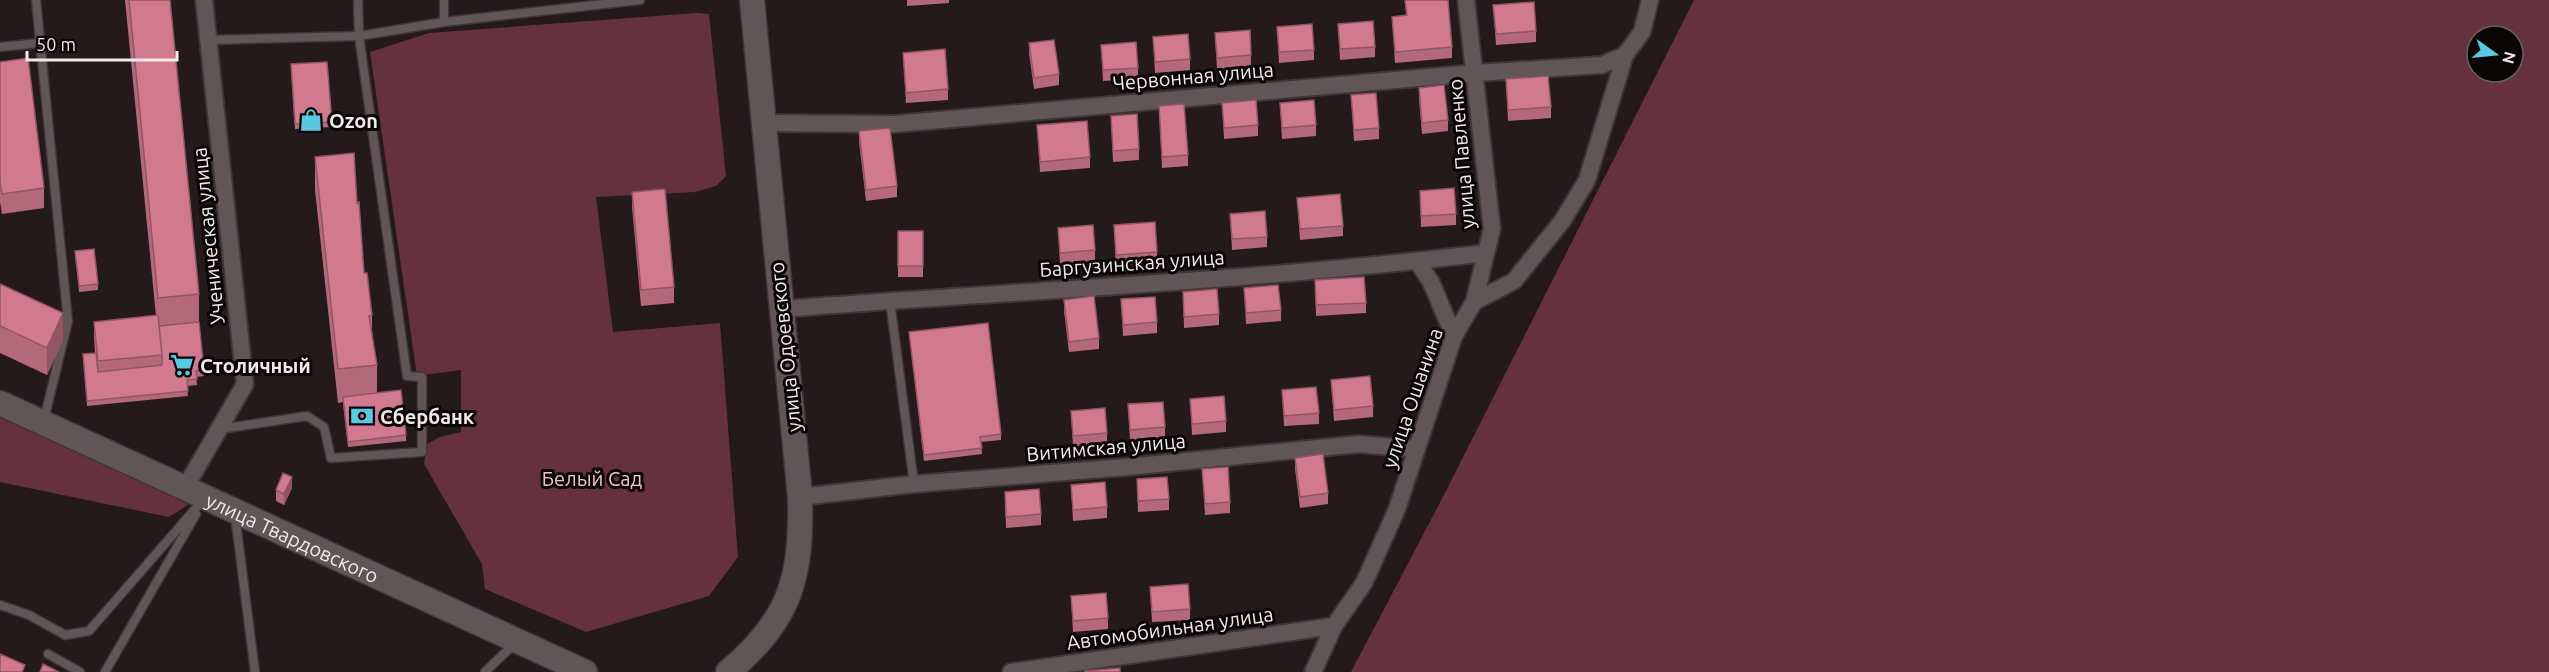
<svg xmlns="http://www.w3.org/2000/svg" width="2549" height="672" font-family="Ubuntu,sans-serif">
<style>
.green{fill:#65313f;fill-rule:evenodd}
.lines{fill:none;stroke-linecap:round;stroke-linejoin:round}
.lane-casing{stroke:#3f3638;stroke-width:11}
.street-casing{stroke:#3f3638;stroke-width:20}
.secondary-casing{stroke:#3f3638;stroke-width:27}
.lane{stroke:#625557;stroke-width:8}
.street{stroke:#625557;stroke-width:16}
.secondary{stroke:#625557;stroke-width:24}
.wall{fill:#b4687b}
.shaded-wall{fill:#925564}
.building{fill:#d1798f;stroke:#925564;stroke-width:1.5}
.labels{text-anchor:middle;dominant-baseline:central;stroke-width:6;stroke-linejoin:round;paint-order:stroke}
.street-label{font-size:20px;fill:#f1e9ea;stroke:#0a0606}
.poi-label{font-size:20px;font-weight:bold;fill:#f1e9ea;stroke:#0a0606;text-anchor:start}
.park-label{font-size:20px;fill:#f2c2cc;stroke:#0a0606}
</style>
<rect width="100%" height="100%" fill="#24191b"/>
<path class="green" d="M1694,0H2549V672H1351L1446,491ZM2477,36H2513V72H2477Z
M697,13L709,14L726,176L716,186L695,192L596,197L613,332L720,323L738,557L709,596L586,632L485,589L482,564L424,464L427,444L440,437L461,432V370L417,376L370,52L429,33Z
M0,418L71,447L191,503L169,517L0,482Z"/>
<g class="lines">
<g class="lane-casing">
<path id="lane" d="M36,0L68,321
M444,0V22
M208,40L359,36L358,0
M0,47L39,43
M890,301L914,484
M44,420L68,321L63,319
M220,429L307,416L324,427L331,458L422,452V377L407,376L359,36L444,22L640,0
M235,515L255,672
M0,605L29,615L65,635L89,631L203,500
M48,654L80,672
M105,672L196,514
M485,672L515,643"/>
</g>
<g class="street-casing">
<path id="street" d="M1466,0L1492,229L1474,302
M764,123L894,124L1475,73L1602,65L1625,55
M1417,261L1431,282L1454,336
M781,309C1016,291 1252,281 1486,253
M185,488L245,384L204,0
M800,497L914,484L1127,467L1359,444L1415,449
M1011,672L1334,626
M1313,672L1334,626L1364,583L1397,509L1454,336L1474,302L1514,281L1563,220L1587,180L1625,55L1642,32L1650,0"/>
</g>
<g class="secondary-casing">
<g id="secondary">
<path id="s1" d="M0,403L585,672"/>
<path d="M728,672C791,620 802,576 800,497L752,0"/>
</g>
</g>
<use href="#lane" class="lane"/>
<use href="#street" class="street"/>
<use href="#secondary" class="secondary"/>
</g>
<path class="wall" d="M125,0H170L199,294V322L204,376L196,377L197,385L187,386L188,396L87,406L83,354L95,353L94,338V322L156,316Z
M907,0H949V3L907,6Z
M1405,0L1452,47V58L1395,63L1392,17L1406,15Z
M1493,5L1536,31V42L1496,45Z
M1338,24L1375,47V57L1340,60Z
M1277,27L1314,50V60L1279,63Z
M1215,33L1251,55V66L1217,69Z
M1153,37L1190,59V70L1155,73Z
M1029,43L1059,74V85L1034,89L1029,54Z
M1101,45L1138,68V79L1103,81Z
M903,53L948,89V100L906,103Z
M0,62L44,188V208L2,214L0,202Z
M291,70L332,122V127L295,129Z
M1506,79L1551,107V118L1508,121Z
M1419,88L1448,120V131L1422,134L1419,99Z
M1351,95L1379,128V139L1354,141Z
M1222,103L1258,125V136L1224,139Z
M1280,103L1316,125V136L1282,139Z
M1159,106L1188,155V166L1162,168Z
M1111,116L1139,149V160L1113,162Z
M1037,125L1090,157V168L1040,172Z
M859,131L897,186V197L866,201L859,142Z
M315,157L357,203L364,273L372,315V331L377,365V393L406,435V441L348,447L343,402L338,403L315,190Z
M1420,191L1456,214V225L1421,227Z
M632,192L674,287V303L641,306L632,207Z
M1297,198L1343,226V236L1300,240Z
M1230,214L1267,237V247L1232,250Z
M1114,225L1157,252V262L1116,266Z
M1058,228L1095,250V261L1060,264Z
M898,231H923V277H898Z
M75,251L98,284V290L79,292Z
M1315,280L1366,303V313L1316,316Z
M0,284L63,340L47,375L0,353Z
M1244,288L1281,310V321L1246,324Z
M1183,292L1219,314V325L1184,328Z
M1121,299L1157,322V333L1123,336Z
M1064,300L1099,338V349L1069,352L1064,311Z
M909,332L1001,434V440L981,442L982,454L924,461Z
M1331,380L1373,406V417L1334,421Z
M1282,390L1319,413V424L1284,426Z
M1190,399L1226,421V432L1192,435Z
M1128,404L1165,427V438L1130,440Z
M1071,411L1107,433V444L1073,447Z
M1295,458L1328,493V504L1300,508L1295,469Z
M1202,469L1230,502V513L1205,515Z
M1137,479L1169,499V510L1138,512Z
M1071,485L1107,507V518L1073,521Z
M292,488L284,505L276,501V490Z
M1005,492L1041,514V525L1006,528Z
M1150,587L1190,609V620L1152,622Z
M1071,596L1108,618V629L1073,632Z"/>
<path class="shaded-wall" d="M63,313V340L47,375V348Z
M292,477V488L284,505V494Z"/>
<path class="building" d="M129,0H170L199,294L158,298Z
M1405,0H1448L1452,47L1395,52L1392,17L1407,15Z
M1534,2L1536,31L1496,34L1493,5Z
M1373,21L1375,47L1340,49L1338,24Z
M1312,24L1314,50L1279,52L1277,27Z
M1250,30L1251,55L1217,58L1215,33Z
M1188,34L1190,59L1155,62L1153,37Z
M1054,40L1059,74L1034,78L1029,43Z
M1136,42L1138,68L1103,70L1101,45Z
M945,49L948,89L906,93L903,53Z
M28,58L44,188L2,194L0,182V62Z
M327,62L332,122L295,124L291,64Z
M1548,76L1551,107L1508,110L1506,79Z
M1444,85L1448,120L1422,123L1419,88Z
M1376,93L1379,128L1354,130L1351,95Z
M1256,100L1258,125L1224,128L1222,103Z
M1314,100L1316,125L1282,128L1280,103Z
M1184,104L1188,155L1162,157L1159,106Z
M1137,114L1139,149L1113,151L1111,116Z
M1087,121L1090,157L1040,162L1037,125Z
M890,128L897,186L866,190L859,131Z
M354,153L357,203L359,202L364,273H367L372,315L369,316L377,365L338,369L315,157Z
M1454,188L1456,214L1421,216L1420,191Z
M665,189L674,287L641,290L632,192Z
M1340,194L1343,226L1300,229L1297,198Z
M1265,211L1267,237L1232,239L1230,214Z
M1155,222L1157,252L1116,255L1114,225Z
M1093,225L1095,250L1060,253L1058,228Z
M898,231H923V266H898Z
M94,249L98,284L79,286L75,251Z
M1364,277L1366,303L1316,305L1315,280Z
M0,284L63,313L47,348L0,326Z
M1278,285L1281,310L1246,313L1244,288Z
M1217,289L1219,314L1184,317L1183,292Z
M1094,296L1099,338L1069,342L1064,300Z
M1155,297L1157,322L1123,325L1121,299Z
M158,315L162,355L98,361L94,322Z
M199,322L204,370L196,371L197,379L187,380L188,391L87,401L83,354L96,353L98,372L162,365V355L159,326Z
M988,323L1001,434L980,437L982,448L924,455L909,332Z
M1370,376L1373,406L1334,410L1331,380Z
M1316,387L1319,413L1284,416L1282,390Z
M401,390L406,435L348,442L343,397Z
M1224,396L1226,421L1192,424L1190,399Z
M1163,402L1165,427L1130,430L1128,404Z
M1105,408L1107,433L1073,436L1071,411Z
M1323,454L1328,493L1300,497L1295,458Z
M1228,467L1230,502L1205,504L1202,469Z
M283,473L292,477L284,494L276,490Z
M1167,477L1169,499L1138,501L1137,479Z
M1105,482L1107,507L1073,510L1071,485Z
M1039,489L1041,514L1006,517L1005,492Z
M1188,584L1190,609L1152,612L1150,587Z
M1106,593L1108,618L1073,621L1071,596Z
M0,654L25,665L22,672H0Z
M43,664L59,672H40Z
M1120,668V672H1085V671Z"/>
<defs>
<g id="shop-bare" transform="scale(1.8)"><path d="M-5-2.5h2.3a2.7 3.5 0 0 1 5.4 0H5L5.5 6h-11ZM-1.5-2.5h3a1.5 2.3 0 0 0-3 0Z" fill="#57c9e2" stroke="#0a0606" stroke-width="2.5" paint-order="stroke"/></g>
<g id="supermarket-bare" transform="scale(1.8)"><path d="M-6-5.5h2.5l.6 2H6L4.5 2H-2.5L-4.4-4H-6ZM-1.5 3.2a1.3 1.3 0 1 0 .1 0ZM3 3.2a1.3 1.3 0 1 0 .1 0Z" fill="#57c9e2" stroke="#0a0606" stroke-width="2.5" paint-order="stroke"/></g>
<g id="bank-bare" transform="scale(1.8)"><path d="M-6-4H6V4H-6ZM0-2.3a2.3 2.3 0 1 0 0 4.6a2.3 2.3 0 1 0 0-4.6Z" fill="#57c9e2" stroke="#0a0606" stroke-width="2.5" paint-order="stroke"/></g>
</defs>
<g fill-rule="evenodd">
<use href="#shop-bare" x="311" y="120"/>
<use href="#supermarket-bare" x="182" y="365"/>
<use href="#bank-bare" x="362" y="416"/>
</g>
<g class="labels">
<g class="street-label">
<text transform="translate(1193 76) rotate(-5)">Червонная улица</text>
<text transform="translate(1461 154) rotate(-95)">улица Павленко</text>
<text transform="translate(208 236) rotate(-96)">Ученическая улица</text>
<text transform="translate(1132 263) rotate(-4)">Баргузинская улица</text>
<text transform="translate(785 347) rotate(-96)">улица Одоевского</text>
<text transform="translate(1412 398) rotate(-71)">улица Ошанина</text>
<text transform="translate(1106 447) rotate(-5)">Витимская улица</text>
<text stroke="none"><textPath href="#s1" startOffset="322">улица Твардовского</textPath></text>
<text transform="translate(1170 628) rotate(-8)">Автомобильная улица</text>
</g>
<g class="poi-label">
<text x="329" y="120">Ozon</text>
<text x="200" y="365">Столичный</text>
<text x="380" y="416">Сбербанк</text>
</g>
<g class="park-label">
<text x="592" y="478">Белый Сад</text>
</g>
</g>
<g transform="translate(2495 54) rotate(105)"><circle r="28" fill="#0a0606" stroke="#666161" stroke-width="1.5"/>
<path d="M0-4.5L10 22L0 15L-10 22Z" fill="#57c9e2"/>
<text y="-9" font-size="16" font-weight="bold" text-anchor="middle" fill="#f1e9ea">N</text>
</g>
<path d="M27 51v9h150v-9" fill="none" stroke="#f1e9ea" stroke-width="3"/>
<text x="36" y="51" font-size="18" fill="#f1e9ea" stroke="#0a0606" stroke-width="4.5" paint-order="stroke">50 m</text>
</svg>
